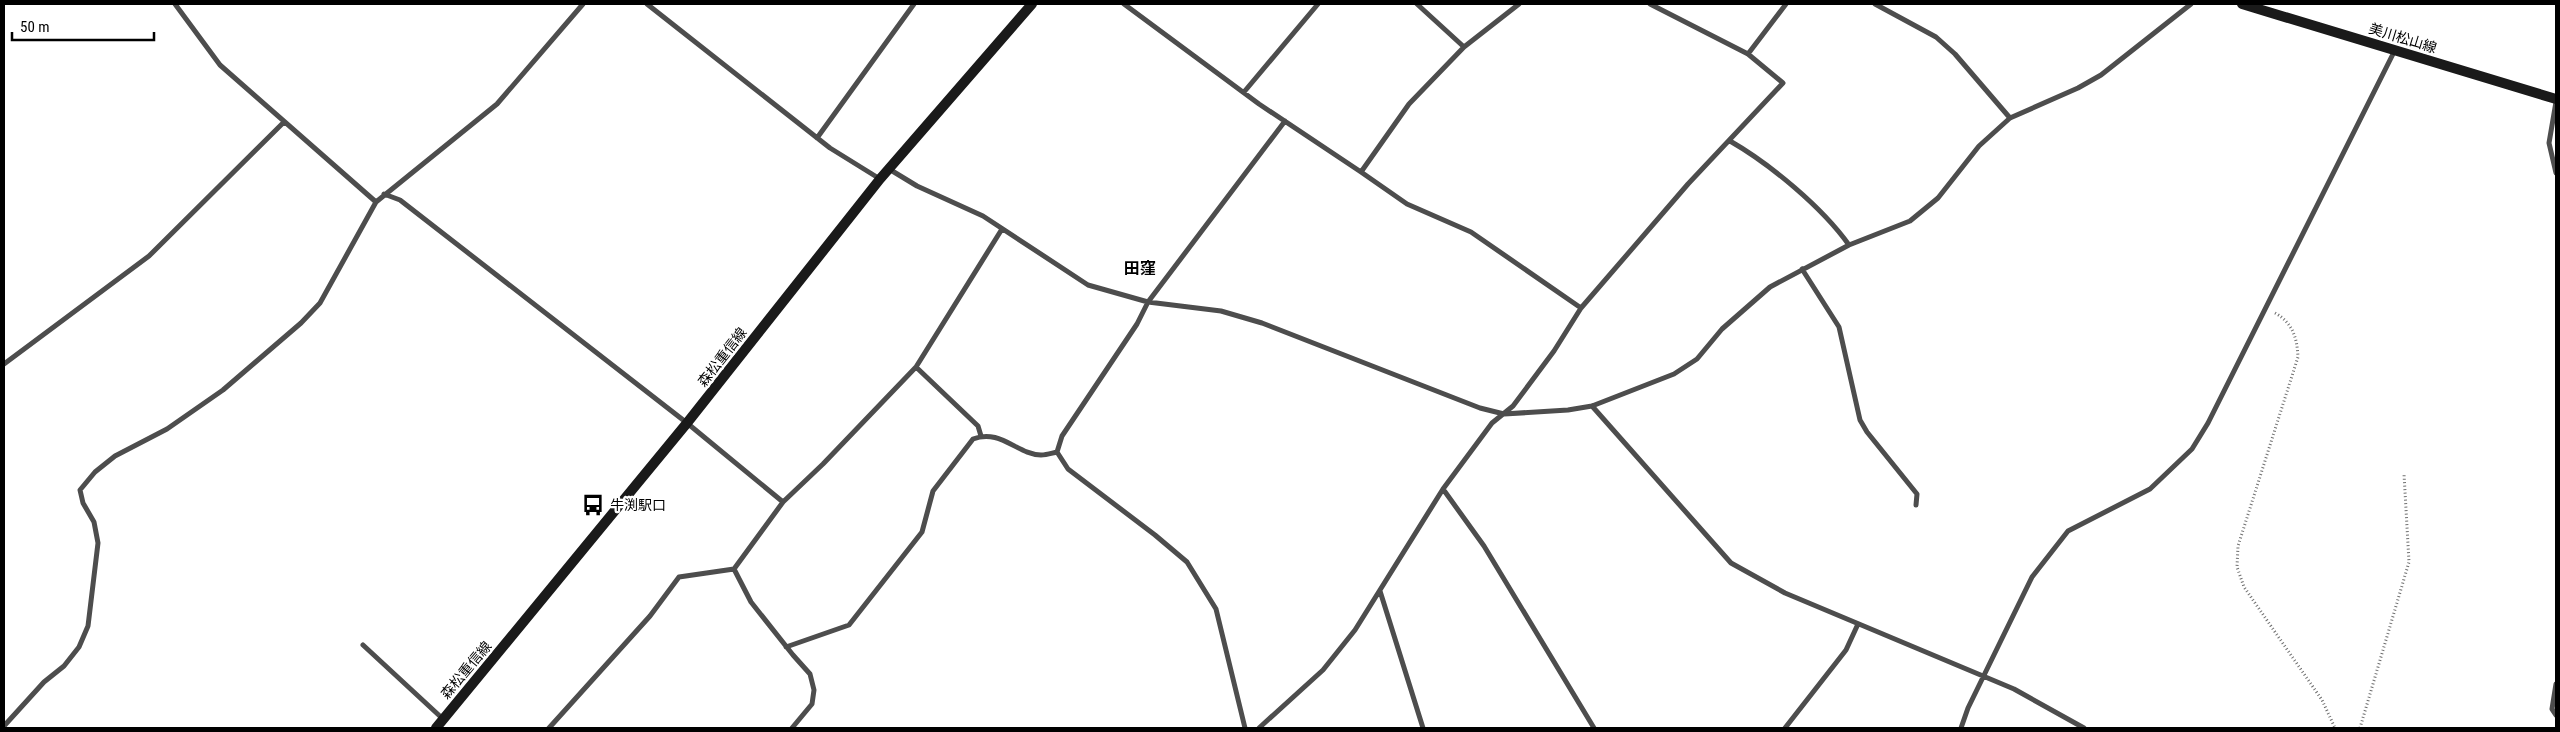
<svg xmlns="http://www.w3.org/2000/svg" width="2560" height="732" font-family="'Roboto Condensed','Noto Sans JP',sans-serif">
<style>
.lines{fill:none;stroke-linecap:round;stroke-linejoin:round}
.path{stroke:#6f6f6f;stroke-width:3;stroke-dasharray:1 2.5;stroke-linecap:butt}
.street{stroke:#4d4d4d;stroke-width:5}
.secondary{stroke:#1a1a1a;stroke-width:10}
.labels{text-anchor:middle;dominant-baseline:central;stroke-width:4.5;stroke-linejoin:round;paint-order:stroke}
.street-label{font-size:14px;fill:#000;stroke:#fff}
.poi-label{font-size:14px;fill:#000;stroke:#fff;text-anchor:start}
.quarter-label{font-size:16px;font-weight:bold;fill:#000;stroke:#fff}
</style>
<rect width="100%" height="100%" fill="#fff"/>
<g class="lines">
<path class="path" d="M2275,313C2293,323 2297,338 2298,357L2238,546L2237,567L2244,587L2322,700L2335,728
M2360,728L2409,562L2404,474"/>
<path class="street" d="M175,4L220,65L376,202
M647,4L830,148L880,179
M1124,4L1259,104L1361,172L1409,104L1464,47L1519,4
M1417,4L1464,47
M1875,4L1936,37L1955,54L2010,118
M1748,54L1786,4
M1244,92L1318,4
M2556,102L2549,143L2556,173
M817,138L914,4
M1730,141C1770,164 1822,207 1849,245
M889,169L917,186L983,216L1088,285L1148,302L1221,311L1262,323L1480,408L1504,414L1568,410L1592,406L1674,374L1697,359L1722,329L1770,287L1849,245L1910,221L1938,198L1979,146L2010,118L2078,88L2101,75L2191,4
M1361,172L1407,204L1471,232L1581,308
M384,194L400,200L687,423L783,502
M1802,269L1839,327L1860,420L1867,432L1917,494L1916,505
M4,364L149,256L284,122
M916,367L978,426L981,436
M1592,406L1731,563L1785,593L2014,689L2084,728
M1443,489L1484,546L1594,728
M734,569L751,602L793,655L810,674L814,690L812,704L792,728
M1380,591L1423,728
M363,645L443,719
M786,647L849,625L922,532L933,491L973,439C1000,428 1018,455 1041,455C1047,455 1052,453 1057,452
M2556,684L2552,709L2556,715
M4,726L44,682L64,666L79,647L88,626L98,543L94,522L83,503L80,490L95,472L115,456L167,429L223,390L301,323L320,303L376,202L497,104L583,4
M549,728L650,616L679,577L734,569L783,502L823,464L916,367L1002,229
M1245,728L1216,609L1187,562L1155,535L1068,469L1057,452L1062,436L1137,324L1148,302L1285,121
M1259,728L1323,670L1355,630L1443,489L1492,423L1513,406L1554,351L1581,308L1688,184L1783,83L1748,54L1650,4
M1785,728L1846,650L1858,624
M1961,728L1968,708L2032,577L2068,531L2150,489L2192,449L2208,423L2395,50"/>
<path class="secondary" d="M2242,4L2556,99
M436,728L687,423L880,179L1032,4"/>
</g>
<defs>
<g id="bus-bare" transform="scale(1.725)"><path d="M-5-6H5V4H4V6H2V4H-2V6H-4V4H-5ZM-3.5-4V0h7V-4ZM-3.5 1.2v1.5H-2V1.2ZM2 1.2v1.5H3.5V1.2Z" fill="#000" stroke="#fff" stroke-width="2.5" paint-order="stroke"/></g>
</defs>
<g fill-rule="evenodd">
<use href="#bus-bare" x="593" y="505"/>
</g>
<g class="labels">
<g class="street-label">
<text transform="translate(2403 38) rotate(17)">美川松山線</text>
<text transform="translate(722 357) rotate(-52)">森松重信線</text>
<text transform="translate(466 670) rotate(-50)">森松重信線</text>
</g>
<g class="poi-label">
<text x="610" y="505">牛渕駅口</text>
</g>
<g class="quarter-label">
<text x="1140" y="268">田窪</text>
</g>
</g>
<rect width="2560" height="732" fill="none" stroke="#000000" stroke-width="10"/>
<path d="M12 32v8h142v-8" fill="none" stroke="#000000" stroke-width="2.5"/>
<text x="20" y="32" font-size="15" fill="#000000" stroke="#ffffff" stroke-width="4" paint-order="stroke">50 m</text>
</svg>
